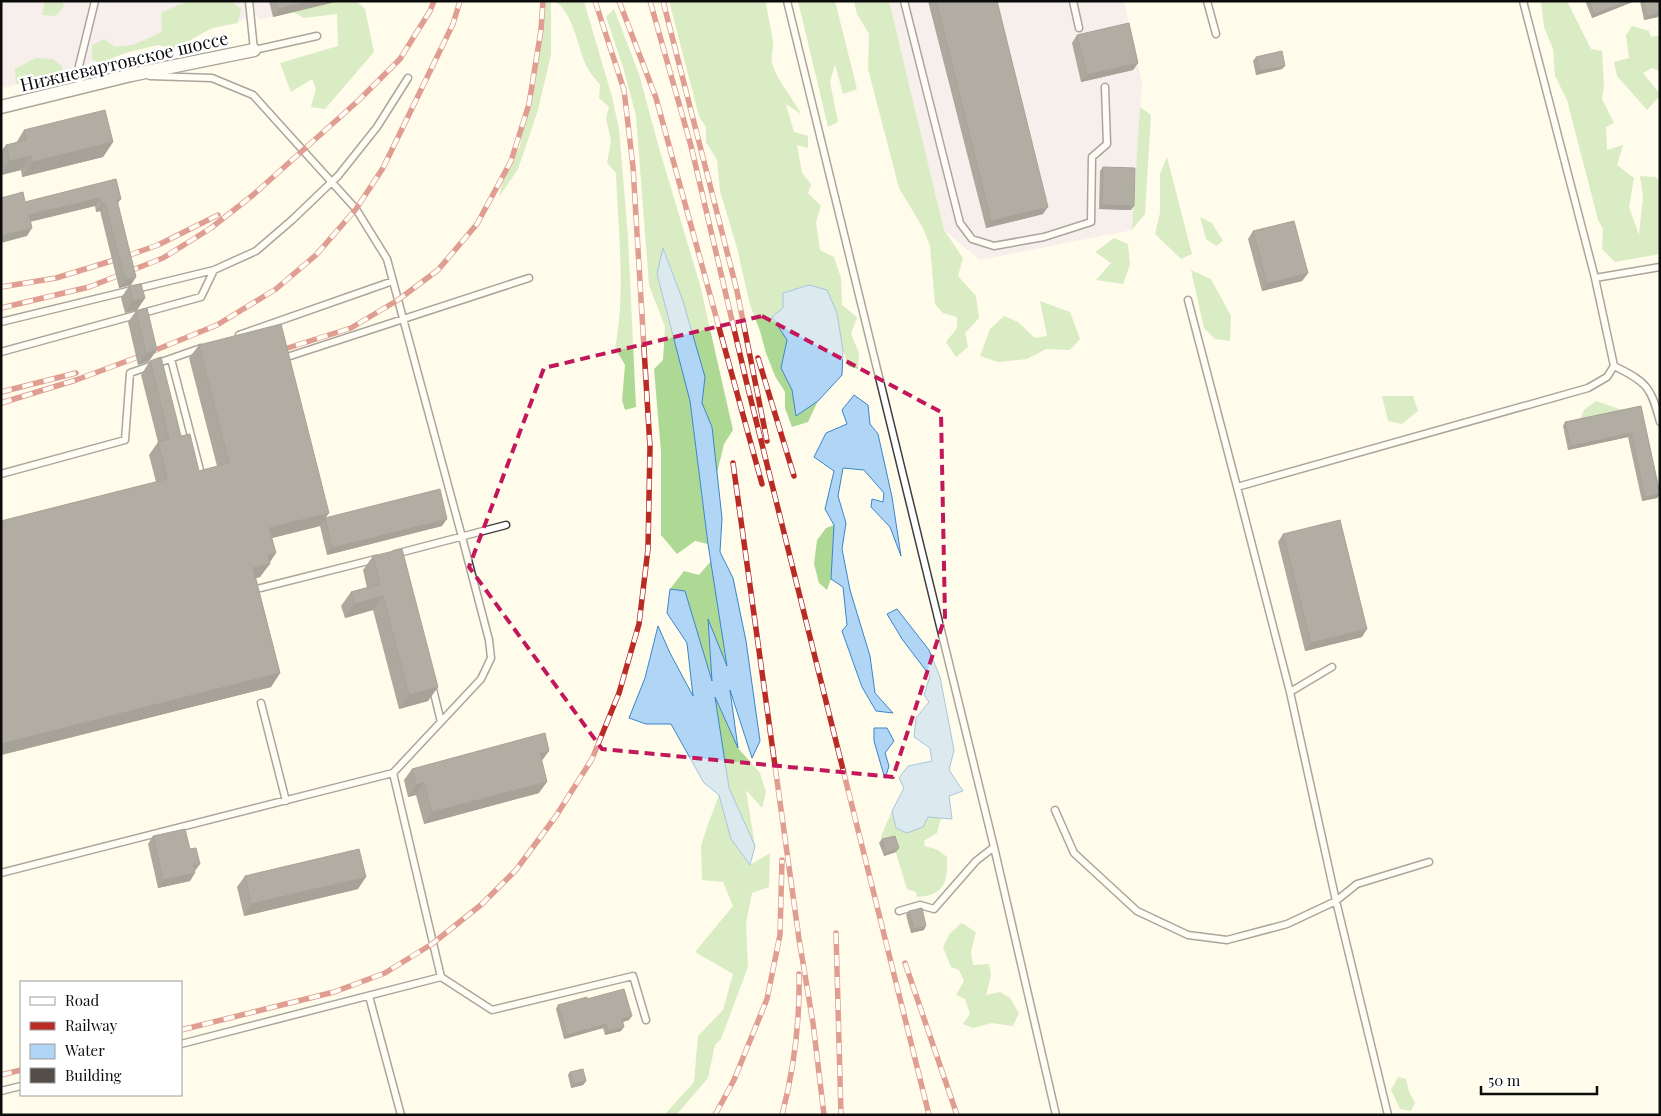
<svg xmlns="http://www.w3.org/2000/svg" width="1661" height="1116" font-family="'Playfair Display',serif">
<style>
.industrial{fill:#ebe0eb}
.forest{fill:#aed995}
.water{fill:#b1d6f5;stroke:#3985cb}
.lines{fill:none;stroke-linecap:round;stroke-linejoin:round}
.service-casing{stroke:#3f3f3f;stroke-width:9}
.minor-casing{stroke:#3f3f3f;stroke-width:15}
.service{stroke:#fff;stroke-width:6}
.minor{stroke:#fff;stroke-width:12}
.rail-casing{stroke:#ba2b26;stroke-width:5.5}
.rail{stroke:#fff;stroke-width:4;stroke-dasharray:11;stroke-linecap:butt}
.wall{fill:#48433f}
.shaded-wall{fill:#3b3733}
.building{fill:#544e49;stroke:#3b3733}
.marked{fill:none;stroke:#c2185b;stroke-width:4;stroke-dasharray:10 6;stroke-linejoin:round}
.labels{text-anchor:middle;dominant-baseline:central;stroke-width:5;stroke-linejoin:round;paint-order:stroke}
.street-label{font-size:18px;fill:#0c0c0c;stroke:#fff}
</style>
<rect width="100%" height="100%" fill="#fffceb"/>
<path class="industrial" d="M1,1H338L258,20L257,16L3,88L1,79Z
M889,1H1124L1142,82L1132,230L980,260L944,230Z"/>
<path class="forest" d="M45,1H62L64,6L56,16L42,15Z
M192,1H231L241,9L238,23L212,28L174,49L158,45L128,52L100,63L92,59V45L104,39L115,47L133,45L162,32L161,13L178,5Z
M338,1H356L365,9L374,52L325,109L311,107L316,89L312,79L291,92L280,63L338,46L337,14L304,18L293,12Z
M544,1H551V54L538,110L518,169L499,197L502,184L520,146L527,103L536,74Z
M555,1H584L612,97L619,129L628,237L636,407L625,410L622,400L625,365L615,348C626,294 618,229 616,173L607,163L611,141L606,118L609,107L599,98L600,85C596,80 591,74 588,69C577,49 575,15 555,1Z
M669,1H766C767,16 772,29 773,44C773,50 771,57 772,63C777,81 793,98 801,114L786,104L794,132L808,136V148L797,145L802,173L811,184L808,193L821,206L816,222L820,250L834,257L841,278L842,305L857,317L851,334L859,353L858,369L848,366L843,350L837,313L783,308L772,317L787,340L781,368L792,390L796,416L818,401L808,422L792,427L785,408V392L775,376L766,353L760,331L750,305L737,248L720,191L717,160L706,142V127L699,116Z
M798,1H835L857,89L843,94L835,64L830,82L838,122L828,127Z
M854,1H889L944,230L963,258L958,276L976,296L979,318L965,333L968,347L956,357L946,342L957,328V317L943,313L935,304L930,246L923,228L899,188L868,69L869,34L857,14Z
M1541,1H1567L1591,49L1602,51L1604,86L1602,99L1614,123L1606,127L1607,150L1623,145L1617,165L1634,178L1629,207L1639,235L1643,197L1640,176L1656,177L1660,183V254L1615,262L1602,249L1603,229L1598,220L1567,100L1555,76L1553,49L1544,27Z
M614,9L639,74L659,148L700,285L733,430L724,444L717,473L712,427L702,403L705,377L683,301L664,249L657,274L690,401L708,544L695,541L677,554L661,535V452L654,369L663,360L665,327L649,285L636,116L623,67L606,17Z
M1632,26L1649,31L1651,37L1660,35V71L1652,68L1643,73L1660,94V96L1647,110L1617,76L1614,62L1629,58L1626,35Z
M36,58L52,59L62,66L63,75L26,85L16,83L15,69Z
M1140,107L1151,115L1145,214L1132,230Z
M1167,157L1192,254L1181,259L1155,234L1160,213V174Z
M1200,217L1212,223L1223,241L1216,246L1206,239Z
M1114,238L1128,244L1130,265L1123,284L1096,280L1111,263L1095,252Z
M1191,270L1211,279L1231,316L1230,341L1215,339L1204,328Z
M1040,301L1070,312L1080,339L1070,350L1046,349L1027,359L998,362L980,356L990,329L1004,316L1018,322L1035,338L1047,336Z
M1382,396H1413L1418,411L1402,424L1388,421Z
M1596,401L1628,412L1579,422L1584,410Z
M834,525L831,579L827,590L819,583L814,564L817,540L826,528Z
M711,561L728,669L708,621L713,684L685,592L670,589L684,571L699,575Z
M714,694L738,748L760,773L766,792L762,808L746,790L755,846L729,788Z
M719,795L731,839L750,865L770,853L769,887L752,893L746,923L748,967L721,1039L715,1045L708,1078L677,1114H665L694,1082L698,1036L723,1010L733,974L695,952L733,906L723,882L702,880L701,846L707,827Z
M892,811L896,828L928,817L941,818L937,833L924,841L925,846L938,850L947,857C948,881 945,896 917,897L916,892L907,889L892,840L883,842L881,836Z
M962,923L976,932L971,952L973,965L989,964L991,975L986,995L1000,992L1010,998L1019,1013L1013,1026L992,1023L973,1028L963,1024L970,1014L965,999L956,995L964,981L959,970L951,967L943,947L950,933Z
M1398,1077L1406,1079L1409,1092L1415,1103L1411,1111L1400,1109L1391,1090Z"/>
<path class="water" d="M663,248L683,301L705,377L702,403L712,427L722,518L720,552L733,578L746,641L760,741L752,758L730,690L738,748L715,697L729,788L755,846L750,865L731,839L719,795L704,783L671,724H646L629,718L645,678L658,626L670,653L693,696L687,643L667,613L670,589L685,591L712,681L708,619L727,666L708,544L690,401L657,274Z
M809,285L827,290L837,313L843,350L842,375L818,401L796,416L792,390L781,368L787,340L772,317L783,308V293Z
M854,395L868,405L870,424L878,434L892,497L901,556L890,527L871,507L872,499L883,502L884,493L864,470L843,468L838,496L846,523L842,549L850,590L870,656L875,693L893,713L876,711L862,687L842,631L847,625L843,587L831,579L834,525L825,509L834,471L814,457L826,433L847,424L842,410Z
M897,609L929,650L940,677L954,750L949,770L963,791L949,796L952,819L928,817L923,827L907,833L896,828L892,811L904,788L899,778L908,766L932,761L930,748L914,737L916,718L929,702L924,695L930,676L902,639L887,614Z
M874,728H887L894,741L885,753L889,766L885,779L874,741Z"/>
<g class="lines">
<g class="service-casing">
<path id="service" d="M249,1L254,50L317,36
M787,1L994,847L1056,1115
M904,1L960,223L972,239L994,246L1044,237L1091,222L1092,157L1107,144L1105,87
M1073,1L1079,28
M1207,1L1216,34
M80,88L79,66L95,1
M1595,278L1660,267
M1188,300L1237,487
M1,322L214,270L256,251L292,220L338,176L377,127L408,78
M239,335L393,281
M1,352L201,297L214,270
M284,358L529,278
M171,359L200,470
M1614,366C1647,382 1651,387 1660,422
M1,474L125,440L130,373L201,348
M395,554L506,525
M253,590L376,559
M432,685L441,722
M1290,692L1332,667
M261,703L286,801
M1055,810L1074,853L1137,911L1188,935L1227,940L1287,924L1336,901L1357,884L1429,862
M1,873L393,773L481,679L491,658L489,640L462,537L387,259L356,209L253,95L212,78L150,76
M899,911L920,905L934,909L976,861L994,847
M441,977L492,1010L633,976L646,1020
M369,996L401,1115
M181,1044L441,977L393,773
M1,1091L21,1086
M1388,1115L1336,901L1290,692L1237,487L1588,388L1607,377L1614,366L1595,278L1523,1"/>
</g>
<g class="minor-casing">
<path id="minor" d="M1,107L131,75L254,50"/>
</g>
<use href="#service" class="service"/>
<use href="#minor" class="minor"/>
<g class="rail-casing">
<path id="rail" d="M619,1L656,98L762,484
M650,1L691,146L746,380L929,1115
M663,1L737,291L767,441
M1,287L56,278L121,258L158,245L218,215
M1,308L89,287L163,258L211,228L253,195L359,100L400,59L430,11L434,1
M275,352L351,328L398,300L438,270L477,224L511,161L529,104L541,30L543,1
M758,358L794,476
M1,392L76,373
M1,403L76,380L146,354L217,325L276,289L316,255L356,209L383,168L453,24L460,1
M733,463L799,939L813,1023L824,1115
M836,933L841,1115
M905,963L957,1115
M181,1030L334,992L385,973L432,944L482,904L516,870L556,816L592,759L619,693L639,624L648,549L650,447L633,167L624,90L595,1
M1,1075L21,1070
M715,1115L734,1080L767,999L780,935L782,860
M782,1115C794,1069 800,1021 799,974"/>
</g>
<use href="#rail" class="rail"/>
</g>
<path class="wall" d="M269,1H339L273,17Z
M928,1H997L1043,214L986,228Z
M1587,1H1635L1592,18L1586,3Z
M1640,1H1658V17L1644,20Z
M1077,35L1138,63L1133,70L1081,82L1072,43Z
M1256,57L1282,69L1256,75L1253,61Z
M24,130L113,142L103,157L22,177L21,170L1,175V151L6,145L16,143Z
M1103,167L1131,210L1099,209L1100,171Z
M116,179L121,199L118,203L131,285L119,288L100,211L96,212L95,206L30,222L27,236L25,202Z
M1253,231L1308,273L1302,281L1262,291L1248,239Z
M129,286L145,298L137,310L125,313L121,298Z
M136,311L149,361L138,365L128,322Z
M199,345L325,518L442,526L327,555L320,526L272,538L270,564L260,577L256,578L280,673L271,687L1,755V521L156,482L149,455L158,442L141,375L150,361L181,436L199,471L217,466L189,358Z
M1641,406L1660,494L1657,498L1642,501L1628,437L1568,450L1563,426L1565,422Z
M1283,534L1362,637L1305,651L1278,542Z
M373,556L438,687L428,701L399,709L373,610L345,618L341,606L351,592L367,588L363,570Z
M542,761L539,793L424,824L416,795L408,797L404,780L412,769Z
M153,836L195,871L190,881L158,888L148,844Z
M882,839L896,852L884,856L879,843Z
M245,876L358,889L244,916L237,887Z
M909,911L924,930L911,933L906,915Z
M587,999L629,1020L622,1022L621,1031L605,1035L603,1028L564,1039L556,1009L558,1005Z
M570,1072L586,1081L583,1085L571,1088L568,1075Z"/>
<path class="shaded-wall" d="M312,1H339L273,17L278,9Z
M1628,1H1635L1592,18L1594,14Z
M1660,13L1658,17L1644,20L1647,16Z
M1138,63L1133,70L1081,82L1087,75Z
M1285,66L1282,69L1256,75L1259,71Z
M113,142L103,157L22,177L32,162Z
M31,156L21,170L1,175V174L10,161Z
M100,198L95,206L23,223L29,215Z
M105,203L100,211L96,212L102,204Z
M1102,205L1134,206L1131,210L1099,209Z
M1048,207L1043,214L986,228L991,221Z
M32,228L27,236L1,243V236Z
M1308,273L1302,281L1262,291L1267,284Z
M136,277L131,285L119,288L125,280Z
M145,298L137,310L125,313L133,301Z
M157,350L149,361L138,365L146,353Z
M1631,433L1628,437L1568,450L1571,446Z
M1660,494L1657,498L1642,501L1645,497Z
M329,513L320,526L260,541L269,528Z
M447,519L442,526L327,555L332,548Z
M276,553L260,577L244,581L253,568L268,555Z
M383,596L373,610L345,618L354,604Z
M1367,629L1362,637L1305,651L1311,643Z
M280,673L271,687L1,755V744Z
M438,687L428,701L399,709L409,695Z
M549,751L541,762L540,753Z
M547,782L539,793L424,824L432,812Z
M424,783L416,795L408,797L416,785Z
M899,848L896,852L884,856L886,853Z
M200,864L195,871L193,865Z
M195,873L190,881L158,888L163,880Z
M366,877L358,889L244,916L251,904Z
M926,926L924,930L911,933L914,929Z
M632,1016L629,1020L619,1023L622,1019Z
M606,1024L603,1028L564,1039L567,1035Z
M624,1027L621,1031L605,1035L608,1031Z
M586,1081L583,1085L571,1088L573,1084Z"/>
<path class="building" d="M276,1H312L278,9Z
M936,1H997L1048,207L991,221Z
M1589,1H1628L1594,14Z
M1643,1H1658L1660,13L1647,16Z
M1129,23L1138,63L1087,75L1077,35Z
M1282,51L1285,66L1259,71L1256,57Z
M105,110L113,142L32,162L31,156L10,161L6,145L27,140L24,130Z
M1103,167L1135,168L1134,206L1102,205Z
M116,179L121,199L117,200L136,277L125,280L105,203L102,204L100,198L29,215L32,228L1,236V198L23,192L25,202Z
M1294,221L1308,273L1267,284L1253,231Z
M141,284L145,298L133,301L129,286Z
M147,308L157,350L146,353L136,311Z
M281,324L329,513L269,528L276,553L268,555L270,564L253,568L280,673L1,744V521L167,479L158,442L169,439L150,361L161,357L181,436L190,434L199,471L229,463L199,345Z
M1641,406L1660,494L1645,497L1631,433L1571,446L1565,422Z
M440,489L447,519L332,548L325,518Z
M1340,520L1367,629L1311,643L1283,534Z
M402,549L438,687L409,695L383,596L354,604L351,592L380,584L373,556Z
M545,733L549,751L540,753L547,782L432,812L424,783L416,785L412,769Z
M185,829L190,849L196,848L200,864L193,865L195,873L163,880L153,836Z
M895,836L899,848L886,853L882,839Z
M359,849L366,877L251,904L245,876Z
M922,908L926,926L914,929L909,911Z
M624,989L632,1016L622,1019L624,1027L608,1031L606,1024L567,1035L558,1005L587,997V999Z
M583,1069L586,1081L573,1084L570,1072Z"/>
<path d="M0 0H1661V1116H0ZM762,316L941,412L945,617L893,777L602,749L469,567L544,368Z" fill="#fffceb" fill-opacity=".55" fill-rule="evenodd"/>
<path class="marked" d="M762,316L941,412L945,617L893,777L602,749L469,567L544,368Z"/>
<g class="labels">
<g class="street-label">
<text transform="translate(124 61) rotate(-13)">Нижневартовское шоссе</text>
</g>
</g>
<rect width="1661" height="1116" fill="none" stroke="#0c0c0c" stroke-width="5"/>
<rect x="20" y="981" width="162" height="115" fill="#ffffff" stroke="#9e9e9e"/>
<rect x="30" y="997" width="25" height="8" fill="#ffffff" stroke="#9e9e9e"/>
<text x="65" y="1006" font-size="15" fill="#0c0c0c">Road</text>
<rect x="30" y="1022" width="25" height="8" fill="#ba2b26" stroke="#9e9e9e"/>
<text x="65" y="1031" font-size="15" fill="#0c0c0c">Railway</text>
<rect x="30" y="1044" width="25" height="15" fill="#b1d6f5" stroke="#9e9e9e"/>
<text x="65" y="1056" font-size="15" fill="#0c0c0c">Water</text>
<rect x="30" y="1068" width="25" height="15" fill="#544e49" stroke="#9e9e9e"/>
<text x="65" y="1081" font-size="15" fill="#0c0c0c">Building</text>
<path d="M1481 1086v8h116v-8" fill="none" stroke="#0c0c0c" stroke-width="2.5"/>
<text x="1488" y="1086" font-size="15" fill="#0c0c0c" stroke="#ffffff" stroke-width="4" paint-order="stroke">50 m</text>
</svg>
